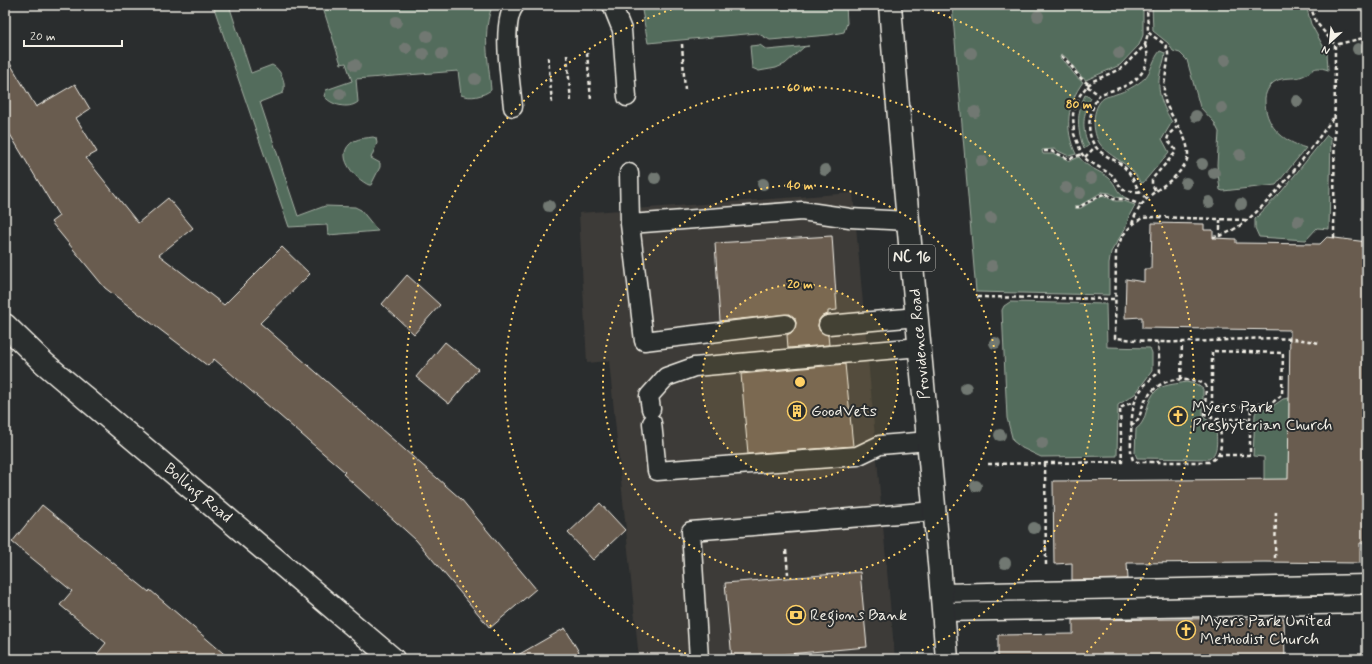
<svg xmlns="http://www.w3.org/2000/svg" width="1372" height="664" font-family="Mynerve,sans-serif">
<style>
.built{fill:#3d3b38}
.green{fill:#526c5b;stroke:#a3aea2}
.building{fill:#695b4f;stroke:#f4f1e8}
.lines{fill:none;stroke-linecap:round;stroke-linejoin:round}
.lane-casing{stroke:#f4f1e8;stroke-width:21}
.street-casing{stroke:#f4f1e8;stroke-width:25}
.primary-casing{stroke:#f4f1e8;stroke-width:25}
.path{stroke:#f4f1e8;stroke-width:2.5;stroke-dasharray:4 3;stroke-linecap:butt}
.lane{stroke:#2a2d2e;stroke-width:18}
.street{stroke:#2a2d2e;stroke-width:22}
.primary{stroke:#2a2d2e;stroke-width:22}
.tree{fill:#717872}
.ring{fill:none;stroke:#ffd166;stroke-width:2;stroke-dasharray:2 4}
.labels{text-anchor:middle;dominant-baseline:central;stroke-width:4;stroke-linejoin:round;paint-order:stroke}
.shield{fill:#2a2d2e;stroke:#b7b6b0;stroke-width:1}
.shield-label{font-size:15px;font-weight:bold;fill:#f4f1e8}
.street-label{font-size:16px;fill:#f4f1e8;stroke:#2a2d2e}
.poi-label{font-size:16px;fill:#f4f1e8;stroke:#2a2d2e;text-anchor:start}
.centre{fill:#ffd166;stroke:#2a2d2e;stroke-width:2}
.ring-label{font-size:12px;text-anchor:middle;font-weight:bold;fill:#ffd166;stroke:#2a2d2e;stroke-width:4;stroke-linejoin:round;paint-order:stroke}
</style>
<rect width="100%" height="100%" fill="#2a2d2e"/>
<filter id="ink" filterUnits="userSpaceOnUse"><feTurbulence type="fractalNoise" baseFrequency=".025" numOctaves="2"/><feDisplacementMap in="SourceGraphic" scale="8" xChannelSelector="R" yChannelSelector="G"/><feConvolveMatrix kernelMatrix="1 2 1 2 8 2 1 2 1" color-interpolation-filters="sRGB"/></filter>
<g filter="url(#ink)">
<path class="built" d="M853,193L895,659H639L609,361L587,363L579,213Z"/>
<path class="green" d="M213,5H229L251,73L272,65C281,69 287,84 283,93L260,102L298,216L325,206L355,207L361,210L378,231L328,235L327,225L289,227Z
M322,5H493C481,30 489,63 491,90C483,96 471,99 461,95L458,71L356,79L358,102C348,110 331,105 324,96L326,90L352,81L346,63L341,64Z
M641,5H846L847,23L844,32L829,35L770,40L757,33L648,43Z
M952,5H1143V35L1139,45L1120,65L1086,80C1075,74 1073,60 1061,54L1060,58C1070,64 1072,76 1083,82C1067,104 1064,129 1076,154L1069,156L1054,149L1042,150L1043,154H1055L1070,161L1079,157C1087,168 1099,170 1109,178C1118,186 1115,193 1128,199L1116,197L1110,193L1102,192L1079,206H1075L1074,208H1081L1103,195L1115,201H1124L1135,205L1129,216L1126,227L1111,252L1109,264V295L976,292Z
M1152,5H1306L1311,24L1327,53L1328,70C1311,64 1314,73 1300,77C1293,79 1283,77 1276,81C1270,84 1266,91 1265,98C1264,125 1282,141 1306,148L1276,185L1223,191L1220,190L1217,165L1219,132L1214,122L1200,107L1187,60L1180,53L1173,51L1168,43L1153,31Z
M760,45L767,50L809,46L804,47L785,64L776,68L759,71L752,68L750,46Z
M1160,51L1165,53C1165,60 1161,67 1160,74C1156,91 1163,107 1172,122L1162,139L1169,152L1143,183L1140,182C1129,161 1112,160 1100,144C1092,133 1091,107 1104,98C1107,96 1112,96 1116,94C1126,91 1136,86 1145,78C1152,70 1153,59 1160,51Z
M1085,95L1091,98C1083,113 1081,130 1089,145L1084,149C1077,130 1076,114 1085,95Z
M1327,135L1331,138L1329,229L1317,228L1306,240L1259,237L1255,228V219L1282,191Z
M373,137L376,138L377,143L371,158L380,163V167L371,185H369C355,179 332,154 354,141C360,138 367,138 373,137Z
M1010,302L1106,304L1107,347L1150,348L1152,353V371L1135,394L1118,405L1117,456L1041,457L1022,448L1013,441L1007,418L1002,310L1004,306Z
M1186,382L1196,384L1203,389V414L1204,418L1216,425C1216,437 1220,452 1209,459L1137,458L1135,453L1136,429C1149,421 1144,400 1158,389C1166,384 1178,384 1186,382Z
M1289,398L1288,510H1264V457L1253,456L1255,414L1257,410L1270,408L1283,399Z"/>
<path class="building" d="M5,55L36,107L75,84L90,109L76,118L97,152L86,158L138,223L168,198L193,228L159,255L224,305L282,247L310,274L260,323L461,499L536,589L490,628L416,540L343,474L345,472L214,359L208,366L105,288L51,222L59,216L5,126Z
M1152,223L1204,224V230H1213V238L1236,239V243L1320,244L1327,237L1367,242L1365,543H1360V563L1265,562L1127,563L1128,579L1072,580V563L1054,564L1053,481L1288,479L1290,330L1142,328V317L1125,318L1126,279L1144,282V269H1151Z
M832,236L837,310L828,311V314L822,316L819,320L818,326L820,331L828,335L829,345L788,348L787,335L793,332L796,323L795,318L790,314L720,321L715,243Z
M407,275L440,305L414,334L382,304Z
M445,342L478,369L449,404L416,377Z
M845,364L853,446L748,454L741,374Z
M600,503L625,530L593,560L568,533Z
M42,505L149,592L150,590L230,659H93L106,643L60,605L72,591L12,542Z
M860,572L867,647L732,659L725,583Z
M1284,618L1285,659H998V635L1073,634V620Z
M565,628L583,659H511Z"/>
<g class="lines">
<g class="lane-casing">
<path id="lane" d="M612,5L622,30L627,97
M513,107C511,84 500,22 515,5
M629,173L630,224
M786,324L644,341L630,224L802,211L850,218L908,221
M828,325L917,317
M651,409L649,396L666,377L694,367L920,347
M652,423L657,471L857,456L880,445L929,441
M942,593L1367,584
M943,612L1367,604
M699,659L691,531L935,511"/>
</g>
<g class="street-casing">
<path id="street" d="M5,325L44,363L393,659"/>
</g>
<g class="primary-casing">
<path id="primary" d="M890,5C906,223 930,441 947,659"/>
</g>
<path class="path" d="M1310,5L1316,22L1335,45
M682,44L685,91
M1145,45C1154,66 1137,83 1117,89C1111,91 1105,92 1099,95C1088,113 1083,139 1102,153C1110,159 1119,161 1125,168C1134,177 1136,190 1146,198
M587,53L591,100
M567,55L571,102
M1061,56C1074,65 1074,76 1089,84
M548,57L552,103
M1087,86L1099,95
M1044,151H1051L1069,159L1082,154
M1085,157L1095,147
M1155,190L1152,184V179L1175,153V149L1167,140L1169,134L1177,127
M1140,192L1123,190L1112,175L1087,160L1082,154L1074,134L1073,114L1080,95L1087,86L1093,81L1122,68L1145,45L1148,33
M1075,207H1079L1105,193L1114,199H1126L1141,205
M1246,220L1156,217L1142,218L1132,225L1123,235L1116,250L1115,338C1137,340 1159,343 1182,342C1224,342 1278,333 1319,343
M1132,224C1143,188 1172,189 1186,162C1195,144 1171,119 1165,101C1160,83 1174,55 1165,45C1160,40 1153,37 1148,32L1147,5
M1213,237C1254,233 1310,149 1334,117
M1220,237V220
M1334,238L1335,45L1367,37
M977,297L1115,299
M1181,379L1182,342
M1213,408C1227,405 1238,405 1251,409
M1212,419V351L1283,353L1282,395L1273,402L1256,404L1251,409L1250,419
M1216,419H1250V455H1219
M1131,426C1140,420 1140,414 1143,405C1151,387 1167,377 1186,380C1194,380 1199,380 1206,386L1205,414L1220,423C1220,439 1226,454 1209,462H1137L1133,460C1130,453 1131,444 1131,436C1132,405 1133,391 1160,372L1158,342
M1045,463L1046,565
M988,464L1122,462L1120,408L1133,402
M786,550L788,574
M1275,558L1276,510"/>
<use href="#lane" class="lane"/>
<use href="#street" class="street"/>
<use href="#primary" class="primary"/>
</g>
<g class="tree">
<circle cx="1038" cy="16" r="6"/>
<circle cx="396" cy="22" r="6"/>
<circle cx="427" cy="36" r="6"/>
<circle cx="406" cy="48" r="6"/>
<circle cx="1358" cy="49" r="6"/>
<circle cx="971" cy="53" r="6"/>
<circle cx="1119" cy="53" r="6"/>
<circle cx="423" cy="54" r="6"/>
<circle cx="442" cy="54" r="6"/>
<circle cx="1225" cy="60" r="6"/>
<circle cx="355" cy="65" r="6"/>
<circle cx="475" cy="79" r="6"/>
<circle cx="340" cy="94" r="6"/>
<circle cx="1297" cy="101" r="6"/>
<circle cx="1222" cy="108" r="6"/>
<circle cx="975" cy="112" r="6"/>
<circle cx="1196" cy="116" r="6"/>
<circle cx="1240" cy="155" r="6"/>
<circle cx="982" cy="161" r="6"/>
<circle cx="1202" cy="164" r="6"/>
<circle cx="825" cy="170" r="6"/>
<circle cx="1214" cy="173" r="6"/>
<circle cx="655" cy="178" r="6"/>
<circle cx="1091" cy="178" r="6"/>
<circle cx="1186" cy="183" r="6"/>
<circle cx="763" cy="184" r="6"/>
<circle cx="1066" cy="188" r="6"/>
<circle cx="1080" cy="193" r="6"/>
<circle cx="1209" cy="202" r="6"/>
<circle cx="1241" cy="204" r="6"/>
<circle cx="549" cy="206" r="6"/>
<circle cx="991" cy="218" r="6"/>
<circle cx="1298" cy="221" r="6"/>
<circle cx="992" cy="266" r="6"/>
<circle cx="995" cy="343" r="6"/>
<circle cx="966" cy="388" r="6"/>
<circle cx="1000" cy="435" r="6"/>
<circle cx="1042" cy="443" r="6"/>
<circle cx="976" cy="486" r="6"/>
<circle cx="1034" cy="528" r="6"/>
<circle cx="1005" cy="563" r="6"/>
</g>
</g>
<circle cx="800" cy="382" r="98" fill="#ffd166" fill-opacity=".12"/>
<g class="ring">
<circle cx="800" cy="382" r="98"/>
<circle cx="800" cy="382" r="197"/>
<path d="M697 658A295 295 0 1 1 903 658"/>
<path d="M519 658A394 394 0 0 1 685 5M915 5A394 394 0 0 1 1081 658"/>
</g>
<defs>
<g id="building-ring" transform="scale(1)"><circle r="9.5" fill="#2a2d2e" stroke="#ffd166" stroke-width="1.5"/><path d="M-4-6H4V6H1V3H-1V6H-4ZM-2.5-4.3h1.7v1.8h-1.7ZM.8-4.3h1.7v1.8H.8ZM-2.5-1h1.7V.8h-1.7ZM.8-1h1.7V.8H.8Z" fill="#ffd166"/></g>
<g id="church-ring" transform="scale(1)"><circle r="9.5" fill="#2a2d2e" stroke="#ffd166" stroke-width="1.5"/><path d="M-1.2-6h2.4v3.5h3.3v2.4h-3.3V6h-2.4V-.1h-3.3v-2.4h3.3Z" fill="#ffd166"/></g>
<g id="bank-ring" transform="scale(1)"><circle r="9.5" fill="#2a2d2e" stroke="#ffd166" stroke-width="1.5"/><path d="M-6-4H6V4H-6ZM0-2.3a2.3 2.3 0 1 0 0 4.6a2.3 2.3 0 1 0 0-4.6Z" fill="#ffd166"/></g>
</defs>
<g fill-rule="evenodd">
<use href="#building-ring" x="797" y="411"/>
<use href="#church-ring" x="1178" y="416"/>
<use href="#bank-ring" x="796" y="615"/>
<use href="#church-ring" x="1186" y="630"/>
</g>
<g class="labels">
<rect class="shield" x="889" y="245" width="46" height="26" rx="3"/>
<g class="shield-label">
<text x="912" y="258">NC 16</text>
</g>
<g class="street-label">
<text transform="translate(920 344) rotate(-95)">Providence Road</text>
<text transform="translate(198 493) rotate(40)">Bolling Road</text>
</g>
<g class="poi-label">
<text x="1192" y="407">Myers Park<tspan x="1192" dy="18">Presbyterian Church</tspan></text>
<text x="811" y="411">GoodVets</text>
<text x="810" y="615">Regions Bank</text>
<text x="1200" y="621">Myers Park United<tspan x="1200" dy="18">Methodist Church</tspan></text>
</g>
</g>
<circle cx="800" cy="382" r="6" class="centre"/>
<g class="ring-label">
<text x="800" y="91">60 m</text>
<text x="1079" y="108">80 m</text>
<text x="800" y="189">40 m</text>
<text x="800" y="288">20 m</text>
</g>
<rect width="1372" height="664" fill="none" stroke="#2a2d2e" stroke-width="20"/>
<rect x="10" y="10" width="1352" height="644" fill="none" stroke="#f4f1e8" stroke-width="1.5" filter="url(#ink)"/>
<g transform="translate(1330 42) rotate(207)" stroke="#2a2d2e" stroke-width="3" paint-order="stroke">
<path d="M0-3L7 15L0 10L-7 15Z" fill="#f4f1e8"/>
<text y="-6" font-size="11" font-weight="bold" text-anchor="middle" fill="#f4f1e8">N</text>
</g>
<path d="M24 40v6h98v-6" fill="none" stroke="#f4f1e8" stroke-width="2"/>
<text x="30" y="40" font-size="12" fill="#f4f1e8" stroke="#2a2d2e" stroke-width="3" paint-order="stroke">20 m</text>
</svg>
